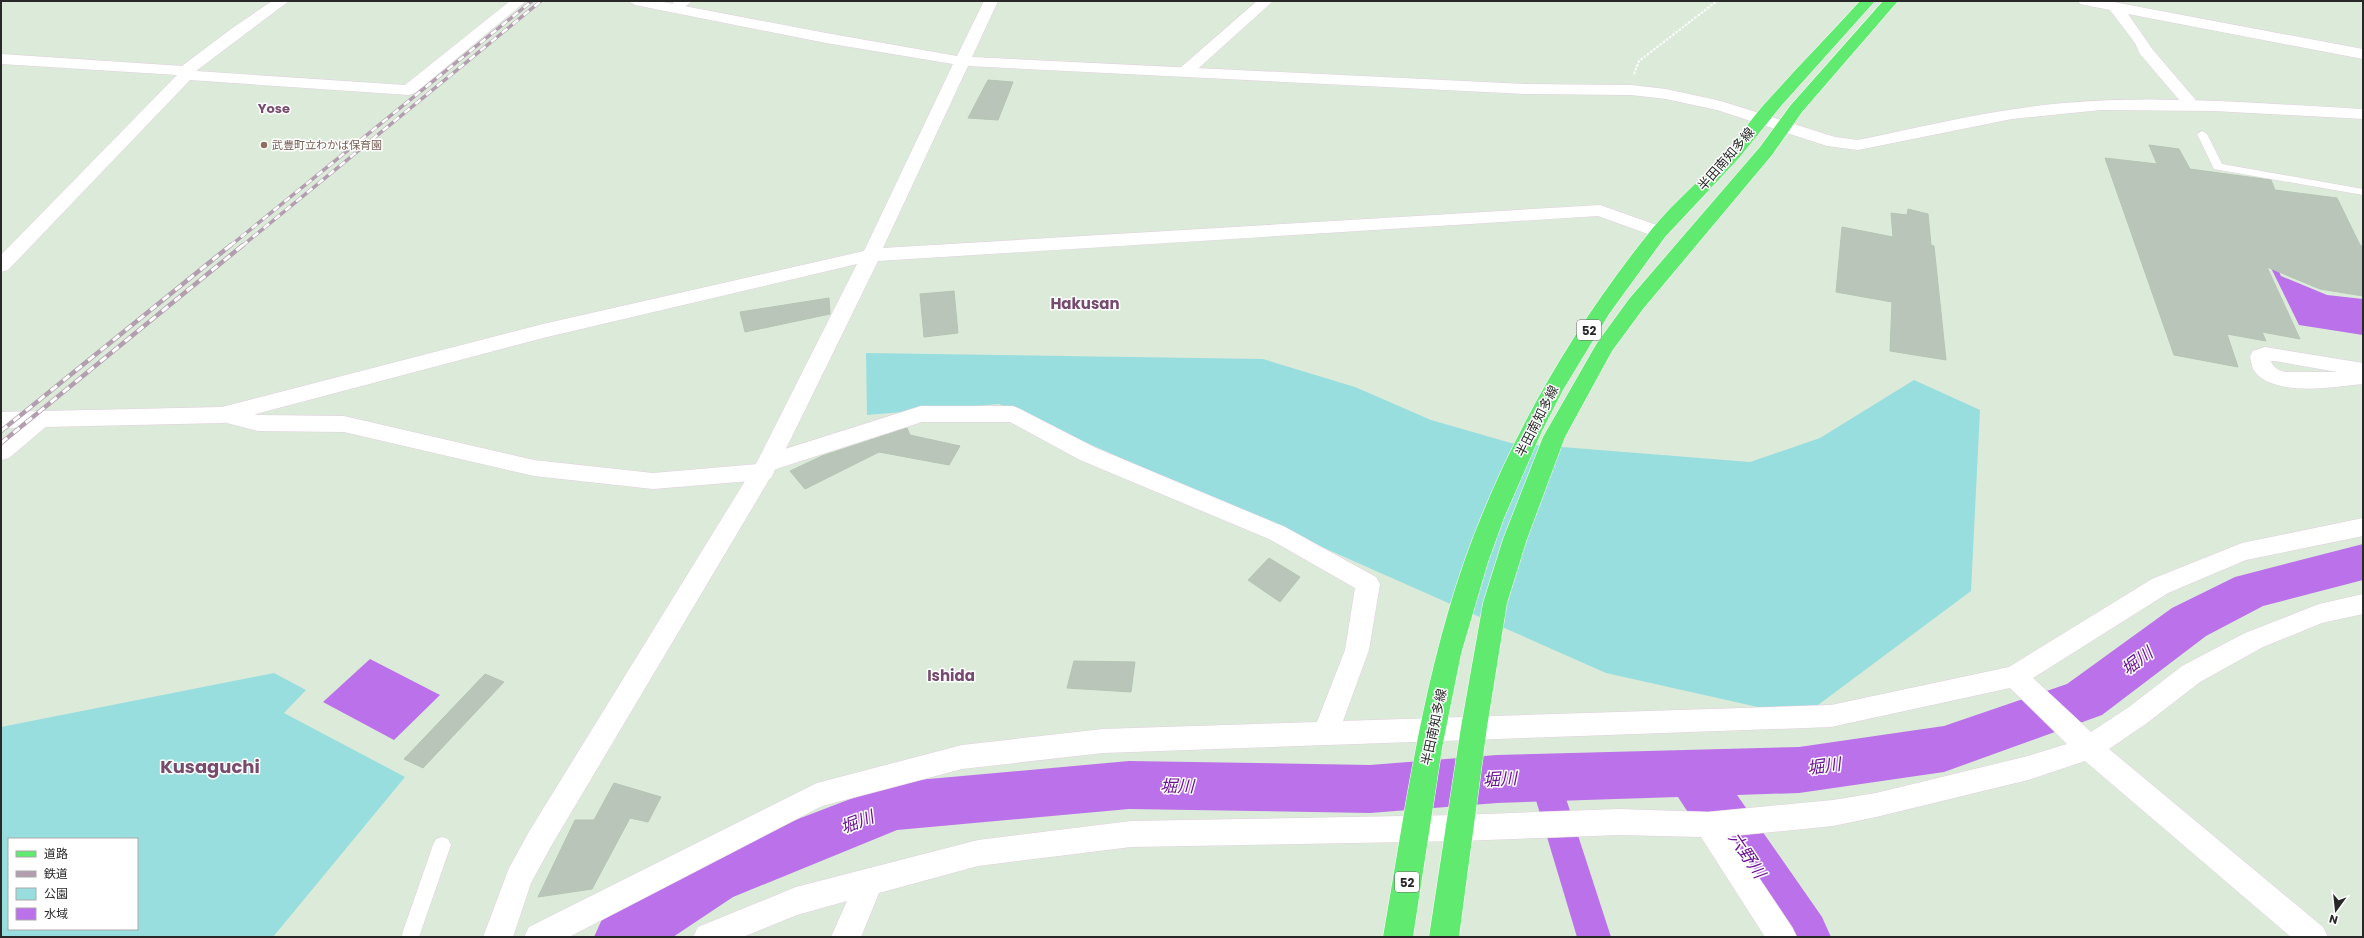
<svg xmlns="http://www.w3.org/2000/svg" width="2364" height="938" font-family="Poppins,'Noto Sans JP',sans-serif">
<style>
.green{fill:#99dedf;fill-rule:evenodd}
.water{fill:#bb71e9}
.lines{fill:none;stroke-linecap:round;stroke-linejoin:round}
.canal{fill:#bb71e9;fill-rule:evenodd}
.river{fill:#bb71e9;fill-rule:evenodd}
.building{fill:#bac5ba;stroke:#b4c5b4}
.lane-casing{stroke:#e1d0de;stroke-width:1}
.street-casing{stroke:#e1d0de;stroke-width:1}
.secondary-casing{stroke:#e1d0de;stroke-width:1}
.primary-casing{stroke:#fff;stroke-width:1}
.path{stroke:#fff;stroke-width:2;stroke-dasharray:2.5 1.5;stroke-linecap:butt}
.lane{fill:#fff;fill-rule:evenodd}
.street{fill:#fff;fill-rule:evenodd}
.secondary{fill:#fff;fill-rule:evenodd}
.primary{fill:#60ea70;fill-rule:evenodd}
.rail-far1-casing{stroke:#b29eae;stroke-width:3.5}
.rail-casing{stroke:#b29eae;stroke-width:4.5}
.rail-far1{stroke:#fff;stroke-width:2.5;stroke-dasharray:7;stroke-linecap:butt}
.rail{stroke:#fff;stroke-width:3;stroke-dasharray:8;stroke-linecap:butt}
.education-dot{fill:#8d6e63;stroke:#fff;stroke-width:1.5}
.labels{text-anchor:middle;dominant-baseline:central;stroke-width:3;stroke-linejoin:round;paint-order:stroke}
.far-education-label{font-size:11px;fill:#785e54;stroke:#fff;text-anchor:start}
.shield{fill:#fff;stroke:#686868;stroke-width:1}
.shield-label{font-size:12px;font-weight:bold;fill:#282828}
.far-quarter-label{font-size:13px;font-weight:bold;fill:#774b6f;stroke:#fff}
.street-label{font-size:13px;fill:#282828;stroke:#fff}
.quarter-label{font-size:15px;font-weight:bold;fill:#774b6f;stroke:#fff}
.near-water-label{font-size:17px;font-style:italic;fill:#6b1392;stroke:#fff}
.near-quarter-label{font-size:18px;font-weight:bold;fill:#774b6f;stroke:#fff}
</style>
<rect width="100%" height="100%" fill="#dceada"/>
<path class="green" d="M866,353L1263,359L1355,387L1431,420L1511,443L1750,462L1820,438L1914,380L1980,410L1971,591L1802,717L1606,673L999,404L867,415Z
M274,673L306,690L284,713L405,777L273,937H1V727ZM9,839H137V929H9Z"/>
<path class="water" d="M2241,207L2248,208L2281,276L2327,295L2363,299V335L2299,325Z
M370,659L440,695L394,740L323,702Z"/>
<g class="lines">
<path class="canal" d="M1544,763L1555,767L1559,777L1611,937H1577L1529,777L1533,767Z"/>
<path class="river" d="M2363,544V580L2263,606L2206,636L2102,715L1944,772L1799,793L1737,795L1822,917L1831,937H1769L1678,797L1497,803L1370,813L1129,809L897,830L733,897L673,937H594L603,917L693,859L895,782L1129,761L1370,765L1497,755L1799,747L1944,726L2067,684L2172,608L2235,577Z"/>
</g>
<path class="building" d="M988,80L1013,82L998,120L968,118Z
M2149,145L2179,149L2190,169L2271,180L2275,190L2337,198L2360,245L2363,247V296L2320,289L2267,267L2300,339L2262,332L2266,341L2227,334L2238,367L2174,355L2105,158L2157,164Z
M1908,209L1928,214L1931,245L1934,246L1946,360L1890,351L1892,302L1836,292L1842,227L1893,237L1891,213L1907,215Z
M954,291L958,333L924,337L920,294Z
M829,298L830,314L745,332L740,312Z
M907,428L910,435L960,446L949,465L879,452L805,489L790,471L822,456Z
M1269,558L1300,577L1280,602L1248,580Z
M1074,661L1135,662L1131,692L1067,688Z
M485,674L504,682L423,768L404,759Z
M614,783L661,797L648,822L630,818L592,889L538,897L575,820H594Z"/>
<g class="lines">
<g class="lane-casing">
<path id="lane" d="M2202,131L2207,134L2222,164L2363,189V195L2214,169L2197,134Z
M442,837L448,839L451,845L419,937H401L433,845L436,839Z"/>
</g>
<g class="street-casing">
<path id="street" d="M272,1H289L196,71L405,85L510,1H526L415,93L409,95L190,80L8,270L1,272V255L177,75L1,64V54L182,66L231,29Z
M675,1H692L680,11H670L668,8Z
M1257,1H1273L1192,74H1180L1178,71L1180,68Z
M2078,1H2108L2363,49V59L2128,14L2153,50L2200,105L2198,108H2186L2140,54L2135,43L2110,10L2080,4Z
M2265,347L2363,363V384C2334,387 2278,397 2256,373C2252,369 2251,362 2250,356L2253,351ZM2271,361H2275L2337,372H2286C2280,371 2273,368 2271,361Z
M921,406H1013L1020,409L1096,448L1285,527L1376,577L1380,584L1369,650L1343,721L1831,705L2009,667L2152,579L2242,543L2363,518V536L2246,560L2168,593L2033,678L2091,732L2129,707L2182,666L2245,633L2319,604L2363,594V614L2322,623L2263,647L2200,682L2147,723L2109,749L2323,927L2328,937H2291L2085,761L2028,780L1876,817L1833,826L1731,836L1792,927L1797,937H1765L1701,837L1619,835L1459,841L1131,847L978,866L879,893L861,937H831L847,901L797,915L743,937H693L698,927L796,887L978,840L1131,821L1459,815L1619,809L1708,812L1833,800L1876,793L2028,756L2067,744L2010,688L1831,727L1103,753L962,769L822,806L569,937H524L529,927L817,783L962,745L1103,729L1317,722L1345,650L1355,588L1269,539L1080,460L1010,422H922L773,470L774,472L771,478L763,480L653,489L534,476L344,432L258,431L215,420L211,415L215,410L222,407L258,415L344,416L534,460L653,473L758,464L760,457Z
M40,412L48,415L51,420L48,425L9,458L1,460V440L32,415Z"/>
</g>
<g class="secondary-casing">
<path id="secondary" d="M628,1H658L826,33L957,56L984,1H998L972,57L1525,84L1631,85L1666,89L1721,101L1835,137L1858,140C1926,126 1994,109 2064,103C2163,94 2263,104 2363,109V119L2214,111L2101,110L2012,119L1858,150L1827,146L1717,110L1666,99L1631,95L1525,94L968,66L883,248L1600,205L1665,228L1668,232L1665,236L1659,238L1598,216L878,261L779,463L550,848L531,883L513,937H483L509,868L530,830L758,460L857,264L543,338L222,423L1,428V412L222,407L543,324L864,251L953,64L826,43L635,5Z"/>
</g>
<g class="primary-casing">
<path id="primary" d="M1860,1H1875L1781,106L1739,158L1665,237L1609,314L1563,390L1542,431L1504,518L1488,562L1461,654L1442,748L1413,937H1383C1405,811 1422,683 1464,562C1507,441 1572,328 1652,229C1675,201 1703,178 1727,151C1739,137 1749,122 1761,108C1793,72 1827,37 1860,1Z
M1883,1H1898L1802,112L1772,155L1643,309L1612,351L1565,437L1527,539L1507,603L1487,727L1459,937H1429L1461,727L1483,603L1503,539L1543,437L1597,343L1629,299L1760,147L1790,106Z"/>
</g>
<path class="path" d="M1634,74L1639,61L1717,1"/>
<use href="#lane" class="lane"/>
<use href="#street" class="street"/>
<use href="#secondary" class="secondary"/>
<use href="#primary" class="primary"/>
<g class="rail-far1-casing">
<path id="rail-far1" d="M230,246L532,1
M242,246L541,1"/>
</g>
<g class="rail-casing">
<path id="rail" d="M1,431L231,245
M1,443L243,245"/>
</g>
<use href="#rail-far1" class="rail-far1"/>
<use href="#rail" class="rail"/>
</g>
<circle class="education-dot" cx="264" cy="145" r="4"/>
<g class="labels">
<g class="far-education-label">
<text x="272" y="145">武豊町立わかば保育園</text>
</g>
<g class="shield">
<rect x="1577" y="320" width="24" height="20" rx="3"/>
<rect x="1395" y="872" width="24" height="20" rx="3"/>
</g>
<g class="shield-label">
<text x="1589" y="330">52</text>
<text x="1407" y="882">52</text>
</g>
<g class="far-quarter-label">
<text x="274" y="108">Yose</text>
</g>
<g class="street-label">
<text transform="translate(1726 159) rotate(-49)">半田南知多線</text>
<text transform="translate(1537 421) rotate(-63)">半田南知多線</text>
<text transform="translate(1434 727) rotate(-78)">半田南知多線</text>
</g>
<g class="quarter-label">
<text x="1085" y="303">Hakusan</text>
<text x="951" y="675">Ishida</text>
</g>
<g class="near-water-label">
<text transform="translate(2137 661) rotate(-37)">堀川</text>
<text transform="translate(1824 766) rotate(-8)">堀川</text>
<text transform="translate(1500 779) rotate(-3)">堀川</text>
<text transform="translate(1177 786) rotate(1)">堀川</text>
<text transform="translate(857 822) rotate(-21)">堀川</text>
<text transform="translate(1747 855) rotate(56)">六野川</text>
</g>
<g class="near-quarter-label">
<text x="210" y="766">Kusaguchi</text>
</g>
</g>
<rect width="2364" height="938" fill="none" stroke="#282828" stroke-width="4"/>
<rect x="8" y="838" width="130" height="92" fill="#ffffff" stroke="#a9a9a9"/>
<rect x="16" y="851" width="20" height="6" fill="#60ea70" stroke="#a9a9a9"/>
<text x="44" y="858" font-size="12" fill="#282828">道路</text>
<rect x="16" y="871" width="20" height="6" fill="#b29eae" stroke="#a9a9a9"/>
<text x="44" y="878" font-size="12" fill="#282828">鉄道</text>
<rect x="16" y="888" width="20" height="12" fill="#99dedf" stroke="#a9a9a9"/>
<text x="44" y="898" font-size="12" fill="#282828">公園</text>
<rect x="16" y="908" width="20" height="12" fill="#bb71e9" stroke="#a9a9a9"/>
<text x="44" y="918" font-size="12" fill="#282828">水域</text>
<g transform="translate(2336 910) rotate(195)" stroke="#ffffff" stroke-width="3" paint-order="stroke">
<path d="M0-3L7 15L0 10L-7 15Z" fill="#282828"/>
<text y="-6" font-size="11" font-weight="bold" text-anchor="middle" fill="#282828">N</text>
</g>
</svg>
